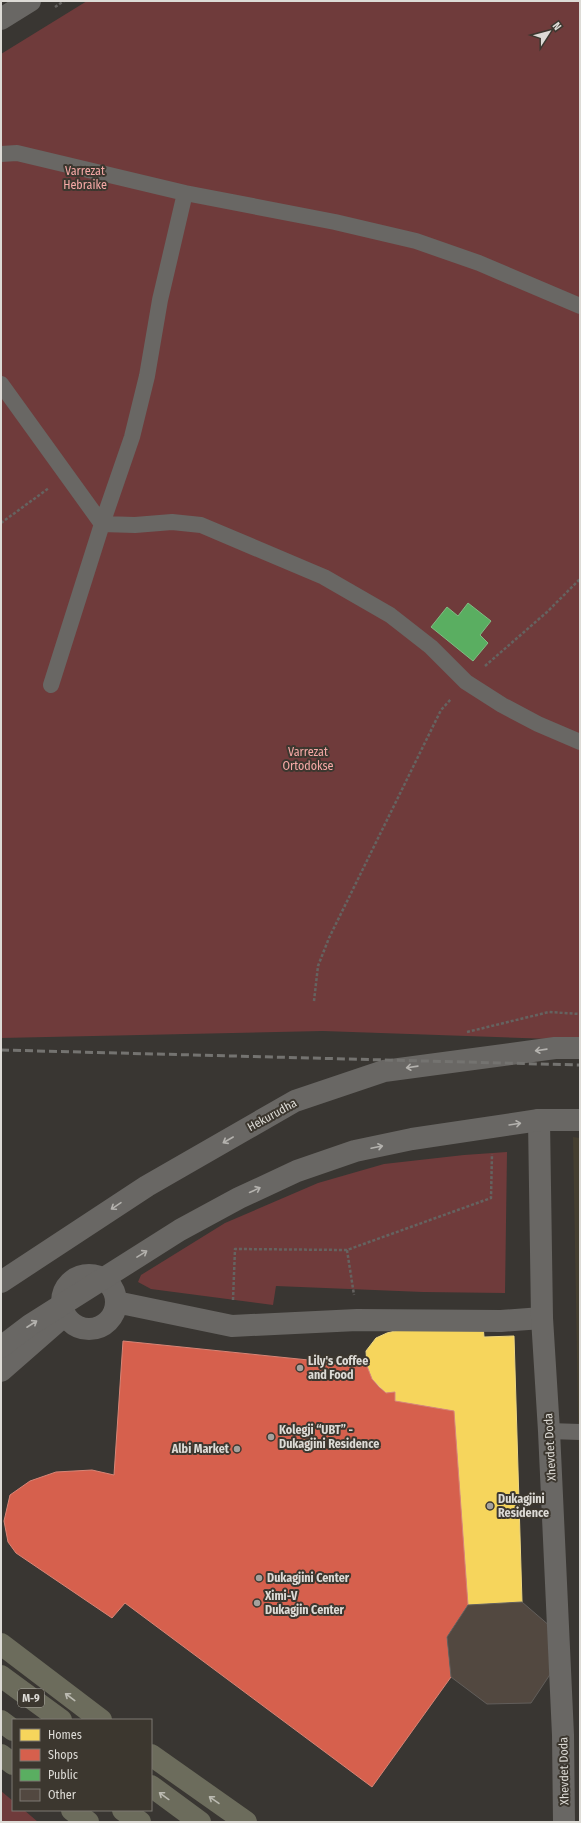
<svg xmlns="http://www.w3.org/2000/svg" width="581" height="1823" font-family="'Fira Sans Condensed',sans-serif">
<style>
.built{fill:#453f31}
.green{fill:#6f3b3b}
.homes{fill:#f6d55c;stroke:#eed781}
.shops{fill:#d6604d;stroke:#d88576}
.public{fill:#5aae61;stroke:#81bc84}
.building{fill:#524840;stroke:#625e5b}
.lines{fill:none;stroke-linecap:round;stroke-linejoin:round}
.path{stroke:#656360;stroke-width:2.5;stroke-dasharray:3 2;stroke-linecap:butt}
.service{stroke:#696764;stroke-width:16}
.minor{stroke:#696764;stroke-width:22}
.tertiary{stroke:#696764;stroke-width:22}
.secondary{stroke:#696764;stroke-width:22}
.trunk{stroke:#6c6c5c;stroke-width:22}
.rail{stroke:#747370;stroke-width:3;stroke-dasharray:8 4;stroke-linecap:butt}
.oneway{stroke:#b4b2ae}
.oneway2{stroke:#bbbab1}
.poi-dot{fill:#a4a19d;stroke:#3c372f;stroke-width:1.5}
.labels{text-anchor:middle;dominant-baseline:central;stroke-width:4;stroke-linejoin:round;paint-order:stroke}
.shield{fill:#3c372f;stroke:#adaaa4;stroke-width:1}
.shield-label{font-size:11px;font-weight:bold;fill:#dddbd6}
.park-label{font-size:12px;fill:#f6a9a6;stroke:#3c372f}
.street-label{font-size:12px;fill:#dddbd6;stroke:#3c372f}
.poi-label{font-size:12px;font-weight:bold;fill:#dddbd6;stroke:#3c372f;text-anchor:start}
</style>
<rect width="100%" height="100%" fill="#393632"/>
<path class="built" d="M573,1137L580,1138V1467H579Z"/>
<path class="green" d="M87,1H580V1040L323,1031L1,1038V54Z
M507,1152L505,1293L423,1292L276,1286L273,1305L151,1289L138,1282L141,1275L225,1223L318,1183L384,1164L464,1155Z
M1,1791L13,1801V1810H24L38,1822H1Z"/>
<path class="homes" d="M483,1325L484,1337L514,1336L522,1602L468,1605L454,1411L395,1401V1392L386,1393L372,1379L367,1366L366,1351L376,1338L387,1333L399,1330Z"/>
<path class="shops" d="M123,1341L367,1366L372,1379L379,1387L386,1393L395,1392V1401L454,1411L468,1605L447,1637L451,1677L372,1787L125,1603L112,1618L16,1553L8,1542L4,1521L10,1495L30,1481L56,1472L92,1470L114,1475Z"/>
<path class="public" d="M468,603L491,621L480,635L488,643L473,661L431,627L447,607L458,616Z"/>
<path class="building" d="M522,1602L551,1627V1673L531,1703L487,1704L451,1677L447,1637L468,1605Z"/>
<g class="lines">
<path class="path" d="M55,7L64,1
M1,523L49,488
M485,666L547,612L580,579
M314,1001L318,966L329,938L441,710L451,699
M467,1032L549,1012L580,1014
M347,1250L354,1295
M233,1300L235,1249L347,1250L491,1198L492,1154"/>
<path class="service" d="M1,154L17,153L185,193
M580,306L479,263L416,241L335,222L185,193L160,300L147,376L132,437L102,524L135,525L172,522L201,525L324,577L390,615L431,647L466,682L502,705L538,724L580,742
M1,384L102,524L51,685
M549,1431L580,1432"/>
<path class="minor" d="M1,19L30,1
M62 1302a27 27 0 1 1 54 0a27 27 0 1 1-54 0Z
M116,1302L232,1326L357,1320L501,1321L542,1318
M1,1371L65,1315"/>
<path class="tertiary" d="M539,1120L542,1318L549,1431L563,1735L564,1822"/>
<path class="secondary" d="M1,1282L147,1186L295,1101L384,1071L555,1048H580
M1,1347L30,1325L180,1230L239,1198L297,1171L355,1151L412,1139L539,1120H580"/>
<path class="trunk" d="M1,1644L101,1720
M1,1676L61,1720
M1,1721L13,1730
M1,1755L13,1764
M151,1755L246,1822
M151,1786L200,1822
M72,1810L88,1822
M123,1810L140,1822"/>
<path class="rail" d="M1,1050L580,1065"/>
</g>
<defs><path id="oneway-shaft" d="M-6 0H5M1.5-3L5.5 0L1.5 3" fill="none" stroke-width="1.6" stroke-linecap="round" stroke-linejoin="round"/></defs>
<g class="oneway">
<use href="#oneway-shaft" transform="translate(541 1050) rotate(172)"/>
<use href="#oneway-shaft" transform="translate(412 1067) rotate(172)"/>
<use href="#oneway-shaft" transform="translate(515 1124) rotate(-9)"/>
<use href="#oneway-shaft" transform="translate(228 1140) rotate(150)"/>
<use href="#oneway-shaft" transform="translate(377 1147) rotate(-12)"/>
<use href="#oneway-shaft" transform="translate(255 1190) rotate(-25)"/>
<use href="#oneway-shaft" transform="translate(116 1206) rotate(146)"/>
<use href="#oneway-shaft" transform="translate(142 1254) rotate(-32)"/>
<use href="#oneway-shaft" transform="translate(32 1324) rotate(-33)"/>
</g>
<g class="oneway2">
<use href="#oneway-shaft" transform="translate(70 1697) rotate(-143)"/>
<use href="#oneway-shaft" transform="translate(164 1796) rotate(-144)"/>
<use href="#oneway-shaft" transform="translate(214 1800) rotate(-145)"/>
</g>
<g class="poi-dot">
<circle cx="300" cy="1368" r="4"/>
<circle cx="271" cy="1437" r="4"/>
<circle cx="237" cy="1449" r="4"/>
<circle cx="490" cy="1506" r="4"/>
<circle cx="259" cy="1578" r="4"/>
<circle cx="257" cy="1603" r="4"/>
</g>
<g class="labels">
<rect class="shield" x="18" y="1689" width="26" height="18" rx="3"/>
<g class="shield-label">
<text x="31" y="1698">M-9</text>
</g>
<g class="park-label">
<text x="85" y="171">Varrezat<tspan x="85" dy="14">Hebraike</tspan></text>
<text x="308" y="752">Varrezat<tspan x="308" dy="14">Ortodokse</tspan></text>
</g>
<g class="street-label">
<text transform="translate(272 1115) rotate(-29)">Hekurudha</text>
<text transform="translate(550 1447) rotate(-93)">Xhevdet Doda</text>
<text transform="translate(564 1771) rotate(-91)">Xhevdet Doda</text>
</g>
<g class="poi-label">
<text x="308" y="1361">Lily's Coffee<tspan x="308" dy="14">and Food</tspan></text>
<text x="279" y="1430">Kolegji “UBT” -<tspan x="279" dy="14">Dukagjini Residence</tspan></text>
<text x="229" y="1449" text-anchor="end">Albi Market</text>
<text x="498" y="1499">Dukagjini<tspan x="498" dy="14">Residence</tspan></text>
<text x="267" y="1578">Dukagjini Center</text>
<text x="265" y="1596">Ximi-V<tspan x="265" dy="14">Dukagjin Center</tspan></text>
</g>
</g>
<rect width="581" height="1823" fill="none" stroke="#dddbd6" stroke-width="4"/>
<rect x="12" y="1719" width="140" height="92" fill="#3c372f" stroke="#7c7972"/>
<rect x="20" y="1729" width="20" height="12" fill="#f6d55c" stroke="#7c7972"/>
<text x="48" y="1739" font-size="12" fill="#dddbd6">Homes</text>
<rect x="20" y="1749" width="20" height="12" fill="#d6604d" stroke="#7c7972"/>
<text x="48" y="1759" font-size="12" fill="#dddbd6">Shops</text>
<rect x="20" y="1769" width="20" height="12" fill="#5aae61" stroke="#7c7972"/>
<text x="48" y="1779" font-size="12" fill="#dddbd6">Public</text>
<rect x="20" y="1789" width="20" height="12" fill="#524840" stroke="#7c7972"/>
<text x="48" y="1799" font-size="12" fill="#dddbd6">Other</text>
<g transform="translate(549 32) rotate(54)" stroke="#3c372f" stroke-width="3" paint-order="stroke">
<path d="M0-3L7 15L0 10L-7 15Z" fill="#dddbd6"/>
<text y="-6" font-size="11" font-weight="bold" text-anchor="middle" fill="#dddbd6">N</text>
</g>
</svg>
